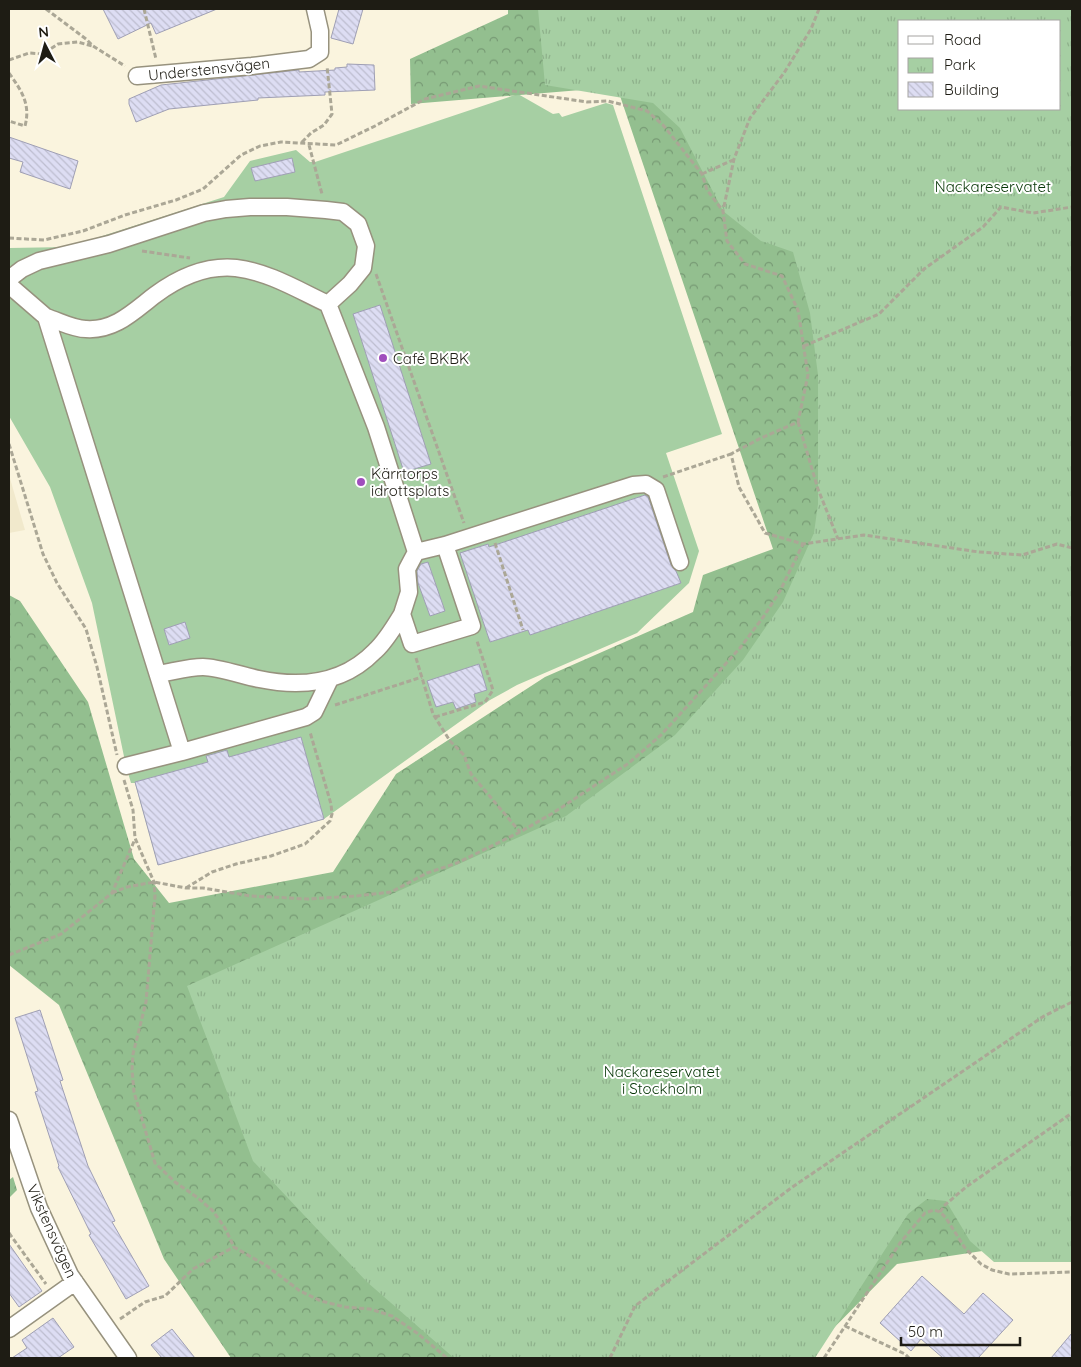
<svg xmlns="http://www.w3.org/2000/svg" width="1081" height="1367" font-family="Quicksand,sans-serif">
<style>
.built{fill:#f1e9cc}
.grass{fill:#a6cfa3}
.forest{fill:url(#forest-crowns);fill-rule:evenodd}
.park{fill:url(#park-tufts);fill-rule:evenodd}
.building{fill:url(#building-back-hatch);stroke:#9f9fb4}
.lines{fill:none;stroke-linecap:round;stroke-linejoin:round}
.minor-casing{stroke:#97927e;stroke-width:19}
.path{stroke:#aba796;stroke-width:3;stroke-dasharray:5 2.5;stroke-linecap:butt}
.minor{stroke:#fff;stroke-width:16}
.poi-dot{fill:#a04ebd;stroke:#fff;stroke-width:2}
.labels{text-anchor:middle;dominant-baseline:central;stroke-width:4;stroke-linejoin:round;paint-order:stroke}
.street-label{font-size:15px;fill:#1e1c14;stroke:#fff}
.park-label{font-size:15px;fill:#053505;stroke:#fff}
.poi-label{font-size:15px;fill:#1e1c14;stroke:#fff;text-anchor:start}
</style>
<defs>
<pattern id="forest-crowns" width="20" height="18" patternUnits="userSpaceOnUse" patternTransform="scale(1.25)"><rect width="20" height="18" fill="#93bf8f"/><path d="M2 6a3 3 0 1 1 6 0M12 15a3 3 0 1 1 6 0" fill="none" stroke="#779a74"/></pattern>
<pattern id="park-tufts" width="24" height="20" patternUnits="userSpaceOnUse" patternTransform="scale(1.25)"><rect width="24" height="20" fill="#a6cfa3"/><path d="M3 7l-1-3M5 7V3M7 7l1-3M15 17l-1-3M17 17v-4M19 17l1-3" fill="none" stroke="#8eb18b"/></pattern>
<pattern id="building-back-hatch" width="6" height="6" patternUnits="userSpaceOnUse" patternTransform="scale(1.25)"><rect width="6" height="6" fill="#ddddf3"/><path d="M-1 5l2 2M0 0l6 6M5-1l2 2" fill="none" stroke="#bdbdcf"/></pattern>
</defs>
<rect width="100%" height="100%" fill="#faf4de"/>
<path class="built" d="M9,475L25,530L9,533Z"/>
<path class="grass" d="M518,94L553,114L559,113L562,117L606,103L613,105L722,434L666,453L699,551L689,583L637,633L517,685L490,700L324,819L158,865L135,783H131L126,766L92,603L50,487L9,416V248L68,247L224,197L250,161L296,150L310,162H315Z"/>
<path class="forest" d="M508,9H1072L1002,1248L897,1264L804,1358H231L164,1259L59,1005L9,965V595L20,601L88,702L134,859L169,903L333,872L396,774L545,677L693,612L703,575L773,549L617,87L411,104L410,59L508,14ZM900,21H1060V109H900Z
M13,1177L17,1190L9,1198V1180Z"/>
<path class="park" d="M538,9H1072V1262H994L970,1241L946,1201L927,1199L908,1214L815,1358H454L367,1282L253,1161L187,986L566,816L675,735L743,660L783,602L814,533L818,504V375L810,313L793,252L761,241L723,211L680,128L653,103L545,85ZM900,21H1060V109H900Z"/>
<path class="building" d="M103,9H217L156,34L151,23L118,39Z
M339,9H363L353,44L331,38Z
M347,64L374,65L375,90L325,92V95L258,98V100L169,109L136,122L129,104V99L161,85L299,70V72L335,70V68L347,67Z
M9,137L78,161L70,189L20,172L23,162L9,158Z
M292,158L295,172L255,181L251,168Z
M380,305L431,464L404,472L353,314Z
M645,495L648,497L671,565L676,571L681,583L530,635L528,630L490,642L460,553L488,544L489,547Z
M428,562L445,611L430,616L418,583L417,571L421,564Z
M185,622L190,638L169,645L164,629Z
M479,664L487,690L474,694L476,702L456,709L453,702L436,707L427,681Z
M301,737L324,819L158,865L135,782L208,762L206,756L227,750L229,757Z
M40,1010L63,1080L60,1081L88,1166L115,1221L112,1222L149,1286L126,1299L89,1235L91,1234L58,1167L59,1166L35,1092L38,1091L15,1018Z
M9,1244L42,1291L19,1307L9,1293Z
M922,1276L964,1314L983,1293L1013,1320L978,1358H943L921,1339L911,1351L880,1323Z
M53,1318L74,1347L58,1358H12L27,1348L22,1340Z
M172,1329L195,1358H162L151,1345Z
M1072,1333V1358H1051Z"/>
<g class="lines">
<g class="minor-casing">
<path id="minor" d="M137,76L252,66L309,59L320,52V31L315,9
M9,279L22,269L39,261L109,244L204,213L226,209L250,207H287L326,210L343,212L358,224L366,246L363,268L350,284L328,304C298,290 269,272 236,268C206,265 178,278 155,295C134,311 115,331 86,329C73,329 59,321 46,317
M9,285L46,317L182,752L306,717L314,712L330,679
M328,304L376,427L416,552L445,545L633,485L646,484L656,490L680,562
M402,614L409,592L407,569L416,552
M158,674C172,672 188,667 203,667C217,667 244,676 259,679C302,688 343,684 375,651C386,641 394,627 402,614L412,644L472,626L445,545
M126,766L182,752
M9,1120L39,1208L70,1275L128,1358
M9,1329L75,1282"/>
</g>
<path class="path" d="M46,9L86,39L93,46L125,66
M144,9L156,59
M819,9L811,29L784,73L750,118L734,159L723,211L727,241L745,264L782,276L798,310L808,375L798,422L761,438L731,454L739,487L765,533L803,544L864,535L979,552L1022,555L1057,544L1072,548
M9,60L29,53L43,54L58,44L78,42L92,46
M9,73C21,90 31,104 25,126L9,121
M302,142L311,133L324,125L332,114L327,66
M309,145L322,194
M702,174L733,160
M9,238L44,240L83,231L125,215L176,200L203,189L241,155L260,146L281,142L336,145L375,126L425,99L479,86L587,102L608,101L647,111L663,125L702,174L707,190L723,211
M142,251L190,258
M376,274L464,523
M804,346L879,314L924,269L983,227L1001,207L1033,213L1072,207
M798,422L818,489L838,539
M9,444L43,554L57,583L86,629L97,667L117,755
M663,477L731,454
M495,543L523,630
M416,658L433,714L450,741L464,755L471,774L520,832
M335,705L422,677
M435,717L485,702L493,690L477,641
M124,780L133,810L135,838L154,882L155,896L146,1002L133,1054L132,1070L134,1092L155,1163L175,1182L198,1198L213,1211L225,1228L234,1247L267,1266L300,1291L321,1301L345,1307L370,1309L392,1316L417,1333L447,1358
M186,888L212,872L236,864L271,856L305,844L330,821L332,814L331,804L310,732
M112,893L127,887L154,882L186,888H203L251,896L308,899L356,896L391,892L427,873L457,863L520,832L553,813L629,763L661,735L740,648L764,616L780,591L803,544
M9,955L61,934L112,893L135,839
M940,1212L945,1205L966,1187L1072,1113
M9,1233L46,1284
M120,1319L145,1302L165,1296L193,1269L234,1247
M845,1326L905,1354L909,1358
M610,1358L635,1306L791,1188L1044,1016L1072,1002
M824,1358L900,1243L925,1213L934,1210L940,1212L946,1218L965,1248L981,1264L992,1270L1009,1274L1072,1272"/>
<use href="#minor" class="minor"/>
</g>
<g class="poi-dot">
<circle cx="383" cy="358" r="5"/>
<circle cx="361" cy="482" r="5"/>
</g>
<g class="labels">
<g class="street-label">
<text transform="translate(209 69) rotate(-6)">Understensvägen</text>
<text transform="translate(52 1231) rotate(66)">Vikstensvägen</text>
</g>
<g class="park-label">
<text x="993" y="186">Nackareservatet</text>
<text x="662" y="1071">Nackareservatet<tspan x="662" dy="17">i Stockholm</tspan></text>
</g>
<g class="poi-label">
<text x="393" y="358">Café BKBK</text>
<text x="371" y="473">Kärrtorps<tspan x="371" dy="17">idrottsplats</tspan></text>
</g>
</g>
<rect width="1081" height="1367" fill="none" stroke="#1e1c14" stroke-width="20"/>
<rect x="898" y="20" width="162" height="90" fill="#ffffff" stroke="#a5a4a1"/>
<rect x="908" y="36" width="25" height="8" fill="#ffffff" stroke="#a5a4a1"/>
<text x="944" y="45" font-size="15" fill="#1e1c14">Road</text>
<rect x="908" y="58" width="25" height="15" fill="url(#park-tufts)" stroke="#a5a4a1"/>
<text x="944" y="70" font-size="15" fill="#1e1c14">Park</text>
<rect x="908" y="82" width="25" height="15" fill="url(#building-back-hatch)" stroke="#a5a4a1"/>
<text x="944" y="95" font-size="15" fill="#1e1c14">Building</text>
<g transform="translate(45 45) rotate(354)" stroke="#ffffff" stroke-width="4" paint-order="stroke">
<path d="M0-4L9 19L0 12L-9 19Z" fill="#1e1c14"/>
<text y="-8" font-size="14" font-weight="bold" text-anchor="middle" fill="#1e1c14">N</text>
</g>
<path d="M901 1337v8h119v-8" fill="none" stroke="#1e1c14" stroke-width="2.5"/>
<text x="908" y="1337" font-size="15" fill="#1e1c14" stroke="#ffffff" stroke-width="4" paint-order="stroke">50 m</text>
</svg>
